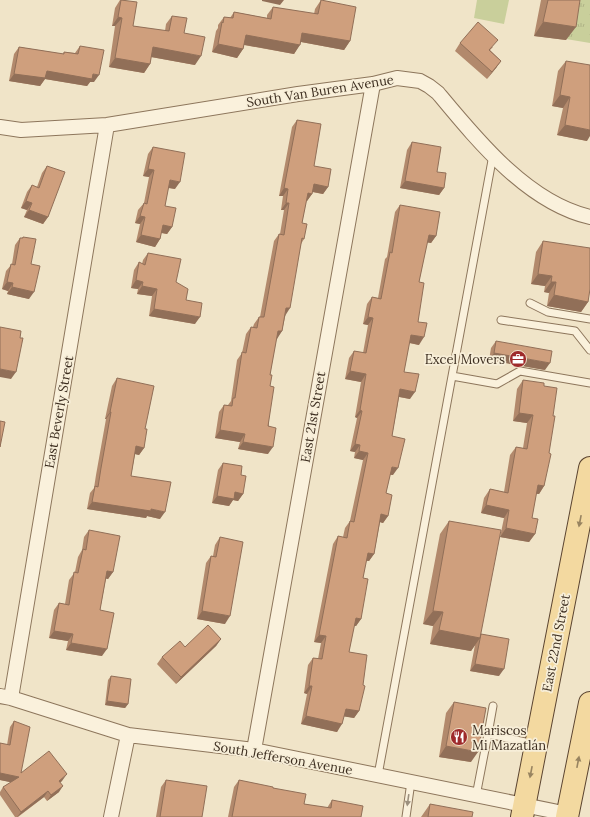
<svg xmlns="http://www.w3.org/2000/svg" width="590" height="817" font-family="Lora,serif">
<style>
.grass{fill:url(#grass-tufts)}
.pitch{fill:#c9cf9b}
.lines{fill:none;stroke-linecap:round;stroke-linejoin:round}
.service-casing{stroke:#8d765c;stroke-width:9}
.minor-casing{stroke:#8d765c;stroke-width:16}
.primary-casing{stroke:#5b4430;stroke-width:24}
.service{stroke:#faf1dc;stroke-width:7}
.minor{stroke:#faf1dc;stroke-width:14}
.primary{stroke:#f3d9a0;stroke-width:22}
.wall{fill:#b2896c}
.shaded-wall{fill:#916f58}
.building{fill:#cf9f7d;stroke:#916f58}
.oneway{fill:#988460}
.oneway2{fill:#9c907e}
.labels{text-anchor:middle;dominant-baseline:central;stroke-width:3.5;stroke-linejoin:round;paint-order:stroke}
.street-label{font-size:13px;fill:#3d2e20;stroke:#f7eed8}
.poi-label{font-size:13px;fill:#3d2e20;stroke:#f7eed8;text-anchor:end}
</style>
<defs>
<pattern id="grass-tufts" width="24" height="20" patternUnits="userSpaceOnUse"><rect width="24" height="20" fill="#c9cf9b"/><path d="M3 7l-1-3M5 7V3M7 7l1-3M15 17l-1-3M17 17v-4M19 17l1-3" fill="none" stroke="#aeb285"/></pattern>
</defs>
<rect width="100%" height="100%" fill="#f0e4c8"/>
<path class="grass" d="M580,0H590V43L566,39Z"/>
<path class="pitch" d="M477,0H509L504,24L474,18Z"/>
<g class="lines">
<g class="service-casing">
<path id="service" d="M530,303L548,312L590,319
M501,320L575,331L590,350
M452,376L497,384L520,371L590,383
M493,706L488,734L535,744
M378,775L493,155
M476,796L488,734
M406,817L411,782"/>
</g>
<g class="minor-casing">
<path id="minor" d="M0,127L21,130L107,125L298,94L373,84L397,78L420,81L429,86L438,93C477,140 528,203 590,217
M0,696L11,698L128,735L254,750L568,814
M11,698L107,125
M254,750L373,84
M111,817L128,735"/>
</g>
<g class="primary-casing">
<path id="primary" d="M522,817L590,468
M567,817L590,703"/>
</g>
<use href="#service" class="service"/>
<use href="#minor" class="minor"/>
<use href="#primary" class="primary"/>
</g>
<path class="wall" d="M120,0H124L133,26L165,31L166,24L172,16L184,33L195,65L151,57L150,64L144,73L109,67L115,26H112L115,8Z
M321,0L350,41L344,50L301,42L294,54L244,45L243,49L237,58L212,52L216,31L218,28V25L224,17L230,18L234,12L267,18V15L273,7L314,14L315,9Z
M541,0H580L566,40L534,36Z
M460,43L493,47L490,50L501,61L496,68L487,79L455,51Z
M80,46L94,82H90L87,86L45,79L40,86L9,81L14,54L19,47L63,54L64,52L75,53Z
M566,61L587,141L557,135L563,108L552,106L558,71Z
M297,120L314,166L328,187L323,194L312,192V194L307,201H306L302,223L304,239L301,244L282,331L276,339L270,375V386L268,454L238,449L240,442L215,438L219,412L224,405H228L231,401L237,360L242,353L246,334L251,327H253L254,324L259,317H260L274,241L279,234H280L284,210H281L283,196H279L292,127Z
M412,142L437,172L444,188L439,195L400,188L407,150Z
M153,147L175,189L168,188L165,206L172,227L167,234L161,233L160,239L155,247L136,242L140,224L135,223L138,210L144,203L149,177L143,176L148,154Z
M47,166L48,217L43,224L24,217L27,210L21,208L27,192L32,185L37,187L42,173Z
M400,205L436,236L431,243L427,242L419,282L418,322L419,345L409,343L404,372L410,399L399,397L392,436L393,475H390L386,493L388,516L383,523L380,522L374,554L369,561H366L363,578L361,619L356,626H354L349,652L359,711L354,718L344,716L337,732L301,724L307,694L304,693L308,665L313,658L318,659L321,643L314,642L333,544L338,536L343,537L345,528L350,521L363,460L354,458L355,452L350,451L357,418L355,417L361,382L345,379L349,358L354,351L363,353L368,325L363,324L367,304L372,297L378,298L385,259L387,257L395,212Z
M23,237L31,264L29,299L7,294L8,291L2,289L6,271L12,264L15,245L20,238H22Z
M543,241L588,302L581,312L547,306L549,293L544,292L545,286L531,284L536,252Z
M148,253L176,282L186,300L195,324L149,316L152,296L137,294L138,289L131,288L134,270L139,262L142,264L143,260Z
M496,341L545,370L489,360L491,348Z
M117,378L145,429L144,448L139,455L135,454L131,476L160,519L147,516L146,518L87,509L90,493L94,488L96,475L106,419H105L112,386Z
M523,380L544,386L553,416L544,486L539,494H536L532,518L535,534L529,542L500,537L504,518L481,513L484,498L490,489L504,492L510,455L516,447L523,448L527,423L513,421L517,389Z
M223,463L241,475L243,494L238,501L233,500L229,506L212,503L218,470Z
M449,521L481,634L499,676L470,671L475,645L471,651L430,644L433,626L423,624L440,534Z
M89,530L113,572L108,579L106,578L100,610L102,656L66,650L68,641L49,638L54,610L59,603L65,604L69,580L75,572L78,557L82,550L84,537Z
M220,537L225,624L197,619L206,563L211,556H213L215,545Z
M221,639L216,646L176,684L157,664L162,657L185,647Z
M111,676L128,704L125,708L105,705L108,680Z
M454,702L471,762L439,757L446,713Z
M14,721L21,773L62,781L60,782L59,792L47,801L44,797L18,817H15L0,795V792L3,787L11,782L0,780V743L7,745L10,727Z
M166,780L202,817H156L161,787Z
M239,780L273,788L304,804L327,808L332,800L361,817H228L234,787Z
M430,804L472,817H421Z"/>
<path class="shaded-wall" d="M262,0H284L280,5L262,1Z
M118,17L122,18L115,26H112Z
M543,22L576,27L566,40L534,36Z
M302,33L350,41L344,50L296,41Z
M246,35L300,45L294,54L240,44Z
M218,44L243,49L237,58L212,52Z
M153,47L201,56L195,65L146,56Z
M115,58L150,64L144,73L109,67Z
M501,61L496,68L487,79L492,72Z
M47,71L93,74L99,75L94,82H90L87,86L45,79L40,86L9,81L14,74Z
M560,95L570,97L563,108L552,106Z
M565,125L590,130V136L587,141L557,135Z
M148,169L154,170L149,177L143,176Z
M170,180L180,182L175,189L165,187Z
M405,181L444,188L439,195L400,188Z
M314,184L328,187L323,194L309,191Z
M284,188L288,189L283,196H279Z
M308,193L312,194L307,201L303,200Z
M26,201L32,203L27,210L21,208Z
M286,203H289L284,210H281Z
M29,210L48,217L43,224L24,217Z
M140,216L145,217L140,224L135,223Z
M163,225L172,227L167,234L158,232Z
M141,235L160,239L155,247L136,242Z
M429,235L436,236L431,243L424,242Z
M538,274L552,276L545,286L531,284Z
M136,280L143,282L138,289L131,288Z
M7,282L13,283L8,291L2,289Z
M551,282H556L549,293L544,292Z
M142,286L157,289L152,296L137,294Z
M12,287L34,292L29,299L7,294Z
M554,295L588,302L581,312L547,306Z
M286,308H290L285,316Z
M154,309L200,317L195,324L149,316Z
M368,317L373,318L368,325L363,324Z
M278,331H282L277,339L272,338Z
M411,335L424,337L419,345L406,342Z
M494,353L550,363L545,370L489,360Z
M0,369L16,372L11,379L0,377Z
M350,371L366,374L361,382L345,379Z
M400,389L415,392L410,399L395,396Z
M360,410L362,411L357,418L355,417Z
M110,412H111L106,419H105Z
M519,413L533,415L527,423L513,421Z
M220,430L245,434L240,442L215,438Z
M243,442L273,447L268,454L238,449Z
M355,444L360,445L355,452L350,451Z
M136,446L144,448L139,455L131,453Z
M359,451L368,453L363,460L354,458Z
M392,467L398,468L393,475L387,474Z
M538,485L544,486L539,494L532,493Z
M235,492L243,494L238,501L233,500L229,506L212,503L217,496Z
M92,502L151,509L165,512L160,519L147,516L146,518L87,509Z
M486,505L509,510L504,518L481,513Z
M381,514L388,516L383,523L376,521Z
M506,528L535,534L529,542L500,537Z
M368,553L374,554L369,561L363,560Z
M107,571L113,572L108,579L102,578Z
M202,611L230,616L225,624L197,619Z
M433,611L443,612L433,626L423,624Z
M356,618L361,619L356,626L351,625Z
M439,630L480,638L471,651L430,644Z
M54,631L73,634L68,641L49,638Z
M319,635L326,636L321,643L314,642Z
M221,639L216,646L176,684L181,677Z
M71,643L107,649L102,656L66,650Z
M475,664L504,669L499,676L470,671Z
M309,686H312L307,694L304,693Z
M107,701L128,704L125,708L105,705Z
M346,709L359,711L354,718L341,716Z
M306,716L342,724L337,732L301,724Z
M446,746L478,752L471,762L439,757Z
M0,773L19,777L14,783L0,780Z
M67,774L62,781L55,787L59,781Z
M63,786L59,792L47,801L51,795Z
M48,791L44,797L17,817L21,812Z"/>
<path class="building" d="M121,0L137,2L133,26L169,31L172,16L187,18L184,33L205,37L201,56L153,47L150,64L115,58L122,18L118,17Z
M321,0L356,7L350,41L302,33L300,45L246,35L243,49L218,44L222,22L223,23L224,17L233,18L234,12L271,19L273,7L318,14Z
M548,0H580L576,27L543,22Z
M478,22L498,40L489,50L501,61L492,72L460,43Z
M80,46L104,50L99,75L93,74L92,79L47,71L45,78L14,74L19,47L64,54V52L78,54Z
M566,61L590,65V130L565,125L570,97L560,95Z
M297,120L321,124L314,166L331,169L328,187L314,184L312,194L308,193L302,223L307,224L304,239L302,238L290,308H286L282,331H278L270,375H272L270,386L274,387L268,426L276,428L273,447L243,442L245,434L220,430L224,405L232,406L233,398H235L242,352L246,353L251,327L257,328L259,317H264L279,234L284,235L289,203H286L288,189L284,188Z
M412,142L441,147L437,172L446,173L444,188L405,181Z
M153,147L185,153L180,182L170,180L165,206L176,208L172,227L163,225L160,239L141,235L145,217L140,216L144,203L147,204L154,170L148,169Z
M47,166L65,172L48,217L29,210L32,203L26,201L32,185L39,188Z
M400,205L440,212L436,236L429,235L419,282L424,283L418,322L427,323L424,337L411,335L404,372L419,374L415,392L400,389L392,436L405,439L398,468L392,467L386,493L392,495L388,516L381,514L374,554L368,553L363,578L368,579L361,619L356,618L349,652L367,655L363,685L365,686L359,711L346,709L342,724L306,716L312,686H309L313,658L322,659L326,636L319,635L338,536L347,538L350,521L354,522L368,453L359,451L360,445L355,444L362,411L360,410L366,374L350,371L354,351L366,353L373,318L368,317L372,297L381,299L390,252L392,253Z
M23,237L36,239L31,264L40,266L34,292L12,287L13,283L7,282L11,264L15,265L20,238H23Z
M543,241L590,248V289L588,302L554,295L556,282H551L552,276L538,274Z
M148,253L181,259L176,282L188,289L186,300L202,303L200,317L154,309L157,289L142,286L143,282L136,280L139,262L145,265Z
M0,327L21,331L20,338H23L16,372L0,369Z
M496,341L552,351L550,363L494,353Z
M117,378L154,386L145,429H147L144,448L136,446L131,476L171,482L165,512L151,509V511L92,502L95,486L98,487L101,468L111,412H110Z
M523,380L544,383V386L557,388L553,416H555L549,453L551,454L544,486L538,485L532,518L538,519L535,534L506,528L509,510L486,505L490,489L508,493L516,447L527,449L533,415L519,413Z
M0,421L5,422L0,447Z
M223,463L242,466L241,475L246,476L243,494L235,492L234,499L217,496Z
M449,521L501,530L480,638L439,630L443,612L433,611Z
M89,530L120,536L113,572L107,571L100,610L114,613L107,649L71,643L73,634L54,631L59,603L69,605L74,572L78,573L83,549L86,550Z
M220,537L243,542L230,616L202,611L211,556L216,557Z
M208,625L221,639L181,677L162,657L180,641L185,647Z
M481,634L509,639L504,669L475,664Z
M111,676L131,679L128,704L107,701Z
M454,702L486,708L478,752L446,746Z
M14,721L30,727L21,773L49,751L67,774L59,781L63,786L51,795L48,791L21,812L3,787L19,777L0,773V743L10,745Z
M166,780L207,786L202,817H160Z
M239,780L273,787V788L306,794L304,804L331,808L332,800L363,806L361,817H232Z
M430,804L473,812L472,817H428Z"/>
<defs><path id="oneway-solid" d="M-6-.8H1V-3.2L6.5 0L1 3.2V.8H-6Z"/></defs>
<g class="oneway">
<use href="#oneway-solid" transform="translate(580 521) rotate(101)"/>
<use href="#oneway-solid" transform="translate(578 762) rotate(-79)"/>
<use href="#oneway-solid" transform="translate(531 772) rotate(101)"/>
</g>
<use class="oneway2" href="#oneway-solid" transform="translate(408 800) rotate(98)"/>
<defs>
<g id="office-disc" transform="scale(0.9)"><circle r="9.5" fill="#9e2a2b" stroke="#f7eed8"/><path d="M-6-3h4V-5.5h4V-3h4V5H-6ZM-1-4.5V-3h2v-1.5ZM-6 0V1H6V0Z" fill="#fff"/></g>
<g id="restaurant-disc" transform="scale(0.9)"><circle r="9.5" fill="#9e2a2b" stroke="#f7eed8"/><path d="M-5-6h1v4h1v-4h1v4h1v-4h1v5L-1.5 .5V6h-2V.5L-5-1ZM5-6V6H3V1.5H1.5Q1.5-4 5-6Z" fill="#fff"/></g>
</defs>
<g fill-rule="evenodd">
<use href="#office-disc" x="518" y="359"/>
<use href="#restaurant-disc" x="459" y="737"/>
</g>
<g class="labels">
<g class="street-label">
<text transform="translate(320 91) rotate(-9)">South Van Buren Avenue</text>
<text transform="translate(59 412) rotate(-80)">East Beverly Street</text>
<text transform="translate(313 417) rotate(-80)">East 21st Street</text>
<text transform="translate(556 643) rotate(-79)">East 22nd Street</text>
<text transform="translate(283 758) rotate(10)">South Jefferson Avenue</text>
</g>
<g class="poi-label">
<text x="505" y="359">Excel Movers</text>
<text x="472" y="730" text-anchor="start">Mariscos<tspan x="472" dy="15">Mi Mazatlán</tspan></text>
</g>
</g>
</svg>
